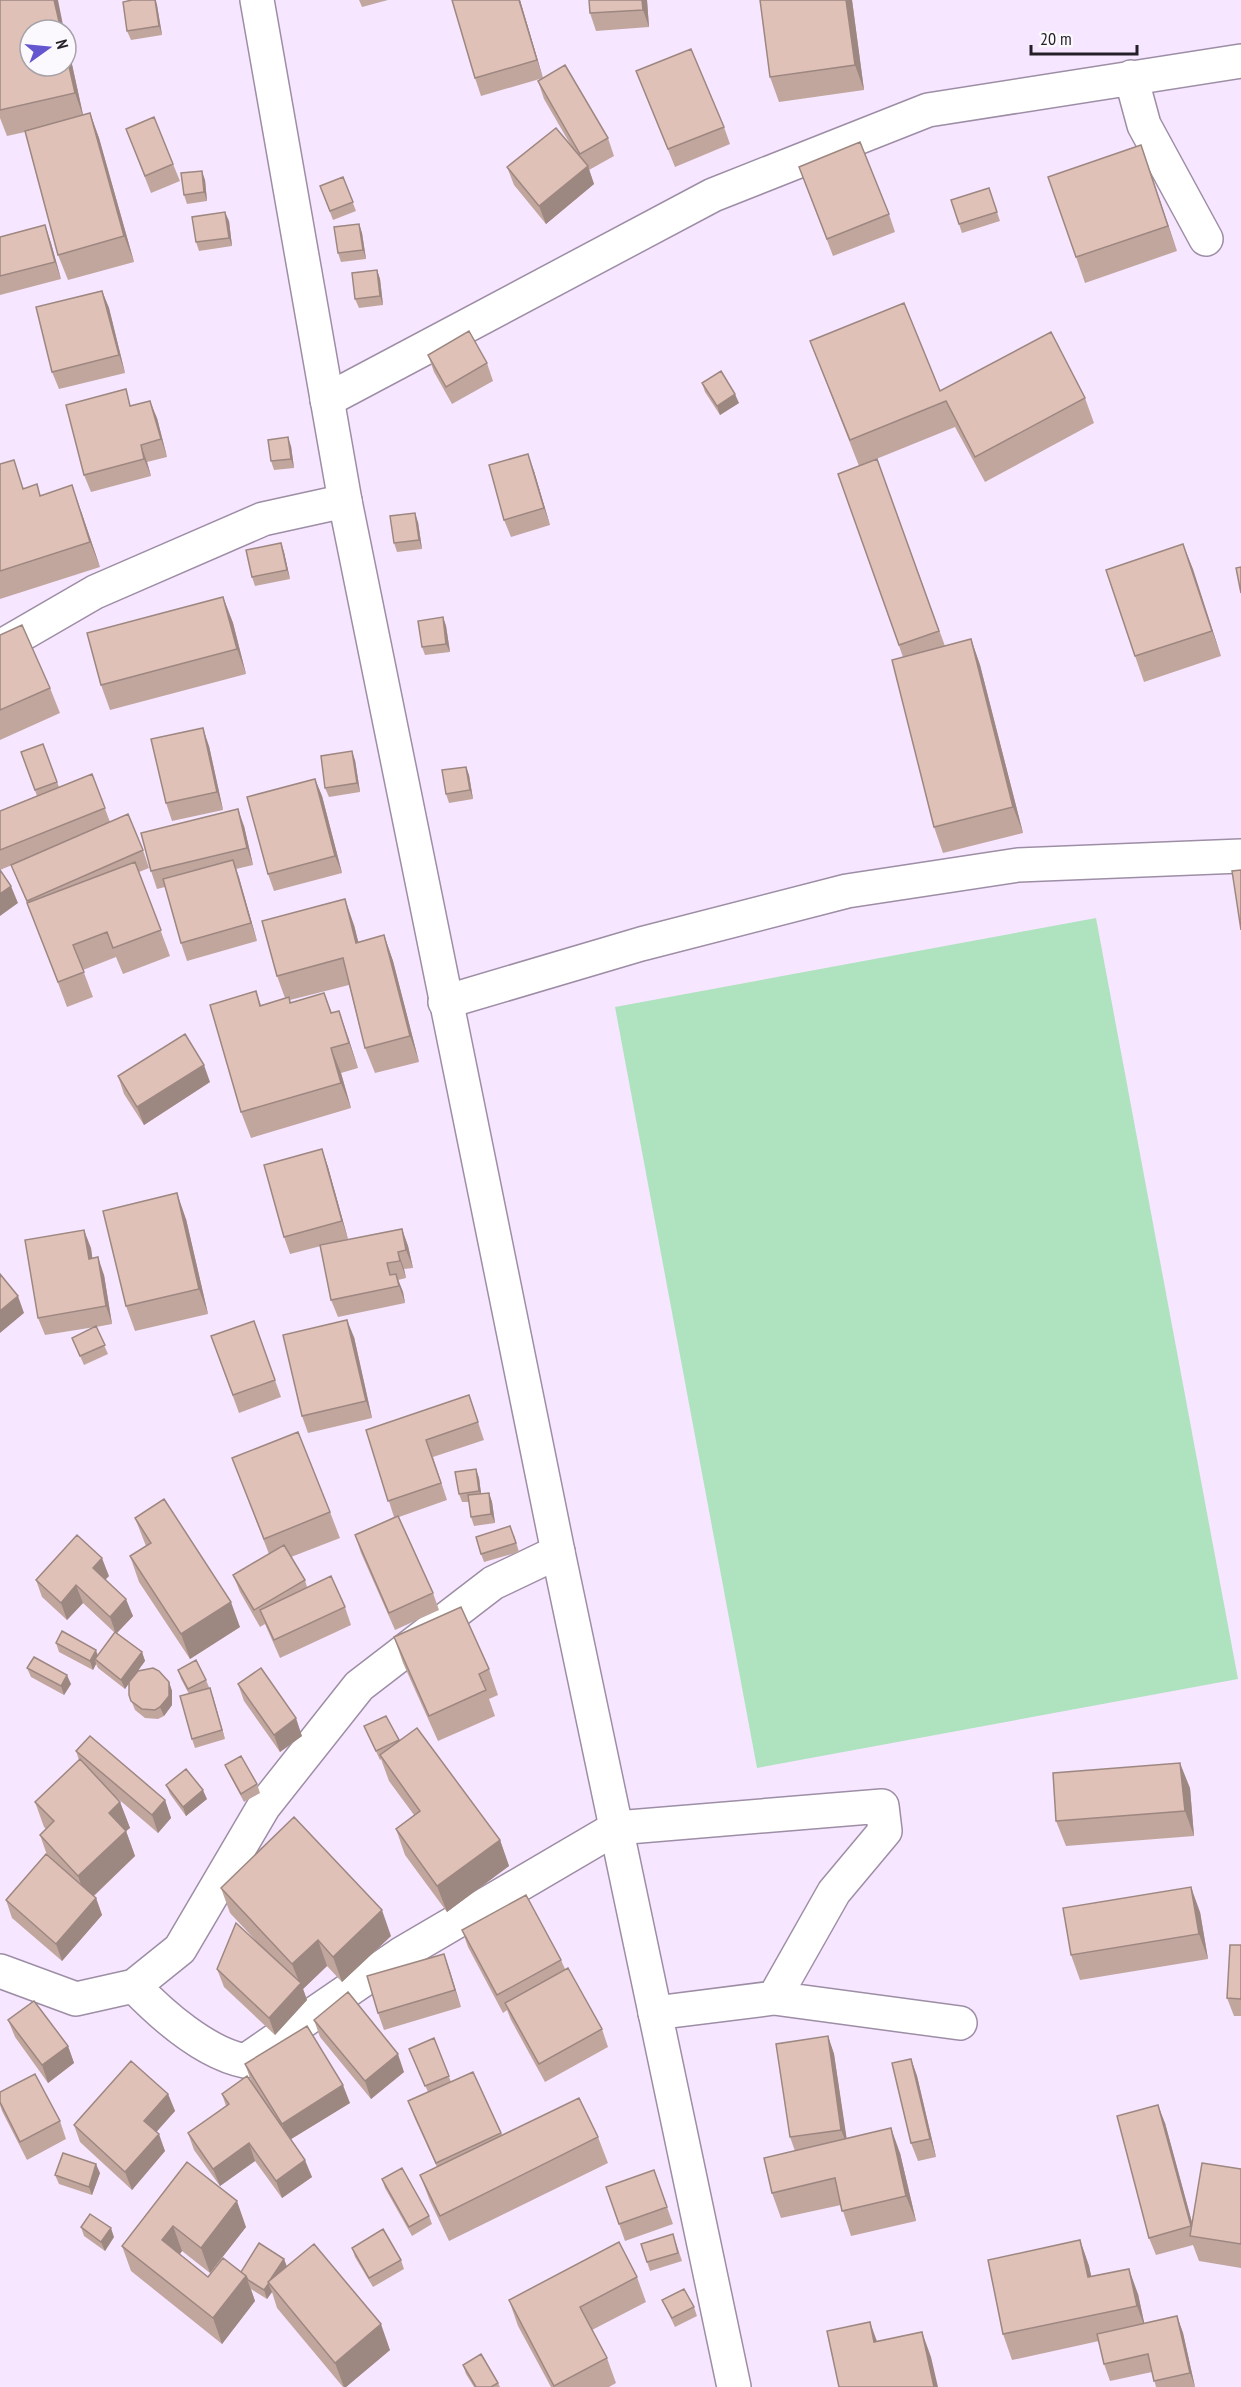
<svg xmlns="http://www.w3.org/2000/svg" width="1241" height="2387" font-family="'PT Sans Narrow',sans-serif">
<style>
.green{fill:#afe3bf}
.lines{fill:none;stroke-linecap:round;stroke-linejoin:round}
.street-casing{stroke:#9d8ea5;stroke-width:36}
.secondary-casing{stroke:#9d8ea5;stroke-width:36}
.street{stroke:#fff;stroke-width:33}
.secondary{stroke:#fff;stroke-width:33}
.wall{fill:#c1a69e}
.shaded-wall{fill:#9d8781}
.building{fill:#e0c1b8;stroke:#9d8781;stroke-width:1.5}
</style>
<rect width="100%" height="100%" fill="#f7e6ff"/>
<path class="green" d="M1096,918L1238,1679L757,1768L615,1007Z"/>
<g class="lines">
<g class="street-casing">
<path id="street" d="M1131,77L1144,125L1206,239
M327,400L713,195L928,110L1241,61
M0,647L95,592L263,519L345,501
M445,1002L641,944L847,891L1018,865L1241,856
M0,1971L76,1999L134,1986L180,1949L264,1806L359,1686L493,1583L558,1552
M134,1986C162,2015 205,2053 245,2061L401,1954L616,1828L882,1806L885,1831L834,1892L774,1998
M655,2013L774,1998L960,2023"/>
</g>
<g class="secondary-casing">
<path id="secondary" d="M257,0L345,501L558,1552L734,2387"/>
</g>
<use href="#street" class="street"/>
<use href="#secondary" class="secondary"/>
</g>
<path class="wall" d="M0,0L66,66V37L83,115L90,113L99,138L134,262L68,280L58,255L25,132L7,136L0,118Z
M132,0H156L157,5L162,35L131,40L127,31Z
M359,0H388L362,7Z
M520,0L543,78L481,96L475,78Z
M647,0L649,27L596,31L590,13Z
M852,0L864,90L779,102L770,77Z
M636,71L724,127L730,144L675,167Z
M538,81L608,138L614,156L589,170L594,184L546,224L514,185L507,167L573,149L544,99Z
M126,129L173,164L180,181L151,193Z
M1141,145L1177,251L1085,283L1076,257Z
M799,167L889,214L895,232L833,256Z
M343,177L356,211L333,220L320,186Z
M205,180L207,201L187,204L184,195Z
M989,188L1000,221L962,233L951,200Z
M229,221L232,246L199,251L196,242Z
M359,224L362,233L366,259L341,262L338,253Z
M45,225L51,243L61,279L0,295V237Z
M377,270L380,279L383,305L359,308L355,299Z
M102,291L109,308L125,373L59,389L52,372Z
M810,341L940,391L1085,398L1094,423L985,482L955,427L859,466Z
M428,355L487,363L493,381L452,404L434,372Z
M702,383L739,403L720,415L705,392Z
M132,406L157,418L167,457L147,462L151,476L91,492L84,475Z
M291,446L294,468L274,470L271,461Z
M877,459L945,646L971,639L980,665L1023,833L943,853L934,827L903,657L838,474Z
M0,464L24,488L81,511L100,567L0,599Z
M534,471L550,525L511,537L504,520Z
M418,522L422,549L397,552L394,543Z
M281,543L284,552L290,579L255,586L252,577Z
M1183,544L1221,656L1144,682L1135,656Z
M223,597L233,623L246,674L110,710L101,685Z
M443,617L446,626L450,652L425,655L422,647Z
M0,635L50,688L60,713L0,740Z
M43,744L59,787L92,774L110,822L143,850L149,868L139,872L170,956L123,974L116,957L83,970L93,997L67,1007L32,914L18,882L12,865L0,870V811L37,796L21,752Z
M209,746L223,810L172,821L166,803Z
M355,760L360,792L329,797L325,788Z
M466,767L469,775L473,799L449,803L446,794Z
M315,779L322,796L342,873L274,891L268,874Z
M244,826L253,865L236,869L257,941L187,961L181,943L165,887L157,889L151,871Z
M354,925L358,942L384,935L393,961L419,1062L375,1073L365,1048L349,985L290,1000L291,1003L324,993L332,1013L348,1037L358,1068L341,1073L351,1108L251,1138L241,1112L256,991L261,1005L285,998L277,976Z
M118,1076L210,1082L144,1125L124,1094Z
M322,1149L328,1167L348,1239L333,1243L402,1229L408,1246L413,1268L404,1269L406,1278L398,1280L403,1292L405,1303L338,1317L331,1300L321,1246L290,1254L284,1237Z
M186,1219L208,1314L135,1331L126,1306Z
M91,1248L92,1258L104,1275L112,1324L96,1327L108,1354L84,1365L72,1338L95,1327L45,1335L38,1318Z
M254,1321L281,1397L239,1413L211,1336Z
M354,1337L372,1418L308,1433L302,1416Z
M469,1395L484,1440L433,1457L447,1500L399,1517L433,1593L439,1610L395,1630L361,1553L355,1535L394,1517L366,1430Z
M232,1458L330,1512L340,1538L291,1557L305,1580L307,1587L345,1607L351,1625L280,1658L265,1624L260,1627L240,1592L233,1575L269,1554Z
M476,1469L479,1478L481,1494L489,1493L492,1502L495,1523L474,1526L471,1517L469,1502H462L459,1494Z
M135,1518L240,1627L190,1659L139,1582L130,1556L146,1546Z
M514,1535L519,1552L484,1562L481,1554Z
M109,1576L105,1579L133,1616L117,1633L142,1652L145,1661L136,1673L169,1682L172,1691V1705L164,1716L158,1719L145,1718L135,1710L129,1695V1682L125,1689L98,1668L96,1664L93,1670L59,1652L56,1643L98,1655L115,1633L83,1603L67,1620L42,1597L36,1580Z
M394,1637L489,1669L498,1695L489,1699L495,1716L438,1741L403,1663Z
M27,1668L71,1684L64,1695L31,1677Z
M178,1670L206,1680L213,1697L225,1739L195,1748L192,1739L189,1694L181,1679Z
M238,1684L302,1736L280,1752L244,1701Z
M386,1716L399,1741L500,1840L509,1866L447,1912L405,1855L396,1829L414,1815L389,1781L381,1759L380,1760L364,1726Z
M76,1751L165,1800L171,1818L158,1833L116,1797L120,1802L130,1828L126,1831L135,1856L94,1896L96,1898L102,1915L62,1961L12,1918L6,1900L47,1855L40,1835L46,1829L44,1827L35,1802L79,1760Z
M225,1765L257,1784L260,1793L244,1802L229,1774Z
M166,1785L207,1799L186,1816L170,1794Z
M1190,1788L1194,1836L1066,1846L1056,1821Z
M221,1888L391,1936L342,1982L327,1966L303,1989L307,2000L275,2035L224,1987L217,1969L260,1945L230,1913Z
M1200,1912L1208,1959L1080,1980L1071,1955Z
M462,1930L561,1960L565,1969L602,2029L608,2047L545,2082L511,2020L507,2010L503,2013L468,1947Z
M1241,1945V2016H1234L1227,1998Z
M444,1954L461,2007L384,2030L378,2013Z
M8,2020L68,2046L74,2063L48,2083L15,2037Z
M314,2020L404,2072L371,2099L320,2037Z
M828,2036L834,2054L846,2138L900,2153L916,2221L851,2236L841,2205L781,2218L772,2193L795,2151L790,2137Z
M434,2038L451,2082L473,2072L502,2135L598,2137L608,2163L449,2241L430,2201L420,2175L437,2167L415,2119L408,2101L428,2092L409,2049Z
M911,2059L917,2076L936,2157L918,2161L911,2143Z
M245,2064L350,2103L291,2139L312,2177L282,2198L255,2161L220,2186L194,2150L188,2133L226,2106L222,2094L256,2090L251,2081Z
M0,2092L60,2121L66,2139L27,2160L2,2111L0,2105Z
M168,2094L175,2111L156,2132L165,2151L132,2190L80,2142L74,2125Z
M1165,2123L1192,2223L1241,2169V2268L1199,2261L1193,2245L1156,2255L1149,2238Z
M187,2162L246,2227L210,2273L182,2251L180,2254L208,2277L241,2272L284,2259L287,2266L390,2350L346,2387H343L277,2308L272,2292L267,2299L251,2289L255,2301L222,2344L131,2271L122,2246Z
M654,2170L673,2224L625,2241L606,2187Z
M100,2173L92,2195L59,2184L55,2175Z
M382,2179L429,2216L432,2224L412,2236L385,2188Z
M81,2227L114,2237L105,2251L84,2236Z
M1080,2240L1089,2266L1091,2276L1138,2294L1144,2323L1177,2316L1183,2333L1195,2387H1156L1152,2372L1110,2381L1104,2364L1099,2341L1012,2360L1003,2334Z
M676,2243L682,2261L650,2271L647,2262Z
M352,2248L401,2260L404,2269L373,2287L355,2257Z
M637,2277L646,2302L592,2330L607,2358L616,2383L609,2387H551L518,2326L509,2300Z
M662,2300L694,2307L697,2316L675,2327Z
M463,2365L498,2383L500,2387H474L466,2374Z"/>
<path class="shaded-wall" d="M54,0H58L64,30H61Z
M155,0L157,5L162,35L159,26Z
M519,0H520L543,78L537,60Z
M642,0H647L649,27L643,10Z
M846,0H852L864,90L855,65Z
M66,37L84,119L75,93L66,53Z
M90,113L99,138L134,262L124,236Z
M1141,145L1150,171L1177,251L1168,226Z
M588,166L594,184L546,224L539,206Z
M202,171L205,180L207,201L204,192Z
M225,212L229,221L232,246L229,238Z
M359,224L362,233L366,259L363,250Z
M45,225L51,243L61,279L55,262Z
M377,270L380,279L383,305L380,296Z
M102,291L109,308L125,373L119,355Z
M735,394L739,403L720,415L717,406Z
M150,401L157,418L167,457L161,439Z
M288,437L291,446L294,468L291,459Z
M141,445L147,462L151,476L144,459Z
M528,454L534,471L550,525L544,508Z
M72,485L81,511L100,567L90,542Z
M415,513L418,522L422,549L419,540Z
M281,543L284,552L290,579L287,570Z
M1183,544L1193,569L1221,656L1212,631Z
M223,597L233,623L246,674L237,649Z
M443,617L446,626L450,652L446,644Z
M971,639L980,665L1023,833L1013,807Z
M203,728L209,746L223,810L217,792Z
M352,751L355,760L360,792L357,783Z
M466,767L469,775L473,799L470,790Z
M315,779L322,796L342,873L335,856Z
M238,809L244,826L253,865L247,848Z
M233,860L239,877L257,941L251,923Z
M11,886L18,903L0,916V894Z
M345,899L354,925L365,968L356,943Z
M384,935L393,961L419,1062L410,1036Z
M339,1011L348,1037L358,1068L349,1043Z
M331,1048L341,1073L351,1108L341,1083Z
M204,1065L210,1082L144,1125L137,1107Z
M322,1149L328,1167L348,1239L342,1221Z
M177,1193L186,1219L208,1314L199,1289Z
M402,1229L408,1246L413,1268L406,1250Z
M84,1230L91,1248L95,1277L89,1259Z
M398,1252L404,1269L406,1278L400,1261Z
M98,1257L104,1275L112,1324L106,1306Z
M396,1274L403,1292L405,1303L399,1286Z
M18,1296L24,1313L0,1333V1311Z
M347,1320L354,1337L372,1418L366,1401Z
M476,1469L479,1478L482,1500L479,1491Z
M489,1493L492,1502L495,1523L491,1514Z
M102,1558L109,1576L100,1585L93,1568Z
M76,1585L83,1603L67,1620L61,1603Z
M126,1599L133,1616L116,1634L110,1617Z
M231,1602L240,1627L190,1659L181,1634Z
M96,1650L99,1659H95L96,1664L93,1670L90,1661Z
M142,1652L145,1661L125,1689L121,1680Z
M67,1675L71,1684L64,1695L61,1686Z
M169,1682L172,1691V1705L164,1716L160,1707Z
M210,1688L213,1697L225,1739L222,1730Z
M296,1718L302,1736L280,1752L274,1735Z
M1180,1763L1190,1788L1194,1836L1185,1811Z
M203,1790L207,1799L186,1816L183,1807Z
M165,1800L171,1818L158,1833L152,1815Z
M120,1802L130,1828L126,1831L135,1856L87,1902L78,1876L109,1813Z
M500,1840L509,1866L447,1912L437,1886Z
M1191,1887L1200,1912L1208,1959L1199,1934Z
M96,1898L102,1915L62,1961L56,1944Z
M382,1910L391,1936L342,1982L333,1957Z
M318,1940L327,1966L303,1989L307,2000L275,2035L269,2018L300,1984L292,1964Z
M444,1954L450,1971L461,2007L455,1990Z
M828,2036L834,2054L848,2147L841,2130Z
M68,2046L74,2063L48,2083L42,2065Z
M398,2054L404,2072L371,2099L365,2081Z
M911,2059L917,2076L936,2157L930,2139Z
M343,2085L350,2103L288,2141L282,2124Z
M168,2094L175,2111L151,2138L144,2121Z
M1158,2105L1165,2123L1196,2237L1191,2226Z
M891,2128L900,2153L916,2221L906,2196Z
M159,2134L165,2151L132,2190L125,2172Z
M249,2143L255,2161L220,2186L213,2169Z
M305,2160L312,2177L282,2198L276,2181Z
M96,2164L100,2173L92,2195L89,2187Z
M237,2201L246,2227L210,2273L201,2248Z
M173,2226L182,2251L171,2266L162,2240Z
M111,2228L114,2237L105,2251L101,2242Z
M1080,2240L1089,2266L1097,2303L1088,2277Z
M284,2259L287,2268L269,2283Z
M1129,2269L1138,2294L1146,2331L1137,2306Z
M246,2276L255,2301L222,2344L213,2318Z
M268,2283L272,2292L267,2299L264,2290Z
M1177,2316L1183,2333L1195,2387L1190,2373Z
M870,2322L879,2347L874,2342Z
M381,2324L390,2350L346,2387H344L335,2363Z
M922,2332L931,2357L938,2387H934Z"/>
<path class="building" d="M0,0H54L61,30H30V66H66V53L75,93L0,110Z
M132,0H155L159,26L127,31L123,2Z
M452,0H519L537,60L475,78Z
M589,0H642L643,10L590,13Z
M760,0H846L855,65L770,77Z
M691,49L724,127L668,149L636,71Z
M565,65L608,138L580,154L538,81Z
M90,113L124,236L58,255L25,131Z
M154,117L173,164L145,176L126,129Z
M556,128L588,166L539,206L507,167Z
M860,142L889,214L827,239L799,167Z
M1141,145L1168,226L1076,257L1048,177Z
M202,171L204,192L184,195L181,173Z
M343,177L353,202L330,211L320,186Z
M989,188L997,212L959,224L951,200Z
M225,212L229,238L196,242L192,217Z
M359,224L363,250L338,253L334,227Z
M45,225L55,262L0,276V237Z
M377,270L380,296L355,299L352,273Z
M102,291L119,355L52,372L36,307Z
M904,303L940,391L1051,332L1085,398L975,457L946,401L850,440L810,341Z
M469,331L487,363L446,387L428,355Z
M721,371L735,394L717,406L702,383Z
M126,389L130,406L150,401L161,439L141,445L144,459L84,475L66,405Z
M288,437L291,459L271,461L268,440Z
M528,454L544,508L504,520L489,465Z
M877,459L939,631L899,645L838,474Z
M14,460L23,489L37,484L40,496L72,485L90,542L0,571V464Z
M415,513L419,540L394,543L390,516Z
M281,543L287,570L252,577L246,550Z
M1183,544L1212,631L1135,656L1106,570Z
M1241,567V593L1236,568Z
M223,597L237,649L101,685L87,633Z
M443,617L446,644L422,647L418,621Z
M22,625L50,688L0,710V635Z
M971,639L1013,807L934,827L892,660Z
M203,728L217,792L166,803L151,739Z
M43,744L57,782L35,790L21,752Z
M352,751L357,783L325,788L321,756Z
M466,767L470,790L446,794L442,770Z
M92,774L105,808L0,850V811Z
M315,779L335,856L268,874L247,797Z
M238,809L247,848L151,871L141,833Z
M128,814L143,850L27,901L11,865Z
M233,860L251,923L181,943L163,879Z
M135,862L161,930L113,948L107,932L73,945L84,972L58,982L27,903Z
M0,870L11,886L0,894Z
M1241,870V930L1232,871Z
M345,899L356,943L384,935L410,1036L365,1048L343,958L277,976L262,921Z
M256,991L260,1006L289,997L290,1003L324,993L331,1013L339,1011L349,1043L331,1048L341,1083L241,1112L210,1005Z
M185,1034L204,1065L137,1107L118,1076Z
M322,1149L342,1221L284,1237L264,1165Z
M177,1193L199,1289L126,1306L103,1211Z
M402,1229L406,1250L398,1252L400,1261L387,1263L390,1275L396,1274L399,1286L331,1300L320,1245Z
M84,1230L89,1259L98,1257L106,1306L38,1318L25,1240Z
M0,1274L18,1296L0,1311Z
M347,1320L366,1401L302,1416L283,1335Z
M254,1321L275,1380L233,1395L211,1336Z
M96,1326L105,1345L80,1356L72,1338Z
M469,1395L478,1422L426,1440L441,1483L388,1501L366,1430Z
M298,1432L330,1512L264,1539L232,1458Z
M476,1469L479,1491L459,1494L455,1472Z
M489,1493L491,1514L471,1517L468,1495Z
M164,1499L231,1602L181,1634L130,1556L151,1543L135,1518Z
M398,1516L433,1593L389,1613L355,1535Z
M510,1526L516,1543L481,1554L476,1537Z
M77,1535L102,1558L93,1568L126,1599L110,1617L76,1585L61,1603L36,1580Z
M284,1545L305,1580L254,1610L233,1575Z
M331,1576L345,1607L274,1640L260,1610Z
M461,1607L489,1669L479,1674L486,1690L429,1716L394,1637Z
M62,1631L96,1650L90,1661L56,1643Z
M115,1632L142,1652L121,1680L95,1659Z
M34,1657L67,1675L61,1686L27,1668Z
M196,1660L206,1680L188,1689L178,1670Z
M153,1668L159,1671L169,1682V1696L160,1707L155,1710L142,1709L131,1701L129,1695V1682L138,1671Z
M261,1668L296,1718L274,1735L238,1684Z
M210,1688L222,1730L192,1739L180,1696Z
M386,1716L399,1740L376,1751L364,1726Z
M417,1728L500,1840L437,1886L396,1829L420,1811L380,1755Z
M90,1736L165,1800L152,1815L76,1751Z
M241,1756L257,1784L241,1794L225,1765Z
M80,1759L120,1802L109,1813L126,1831L78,1876L40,1835L54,1821L35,1802Z
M1180,1763L1185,1811L1056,1821L1053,1773Z
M186,1769L203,1790L183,1807L166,1785Z
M294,1817L382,1910L333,1957L318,1940L292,1964L221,1888Z
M46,1854L96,1898L56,1944L6,1900Z
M1191,1887L1199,1934L1071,1955L1063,1908Z
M526,1895L561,1960L497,1995L462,1930Z
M236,1923L301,1983L269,2018L217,1969Z
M1230,1945H1241V1999L1227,1998Z
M444,1954L455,1990L378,2013L367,1976Z
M568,1968L602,2029L539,2064L505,2003Z
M348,1992L398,2054L365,2081L314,2020Z
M34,2001L68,2046L42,2065L8,2020Z
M307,2026L343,2085L282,2124L245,2064Z
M828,2036L841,2130L790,2137L776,2044Z
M434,2038L449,2076L425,2086L409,2049Z
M911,2059L930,2139L911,2143L892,2063Z
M131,2061L168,2094L144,2121L159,2134L125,2172L74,2125Z
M473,2072L501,2133L436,2163L408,2101Z
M35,2074L60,2121L20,2142L0,2102V2092Z
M247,2076L305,2160L276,2181L249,2143L213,2169L188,2133L229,2104L222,2094Z
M579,2098L598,2137L440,2216L420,2175Z
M1158,2105L1191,2226L1149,2238L1117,2116Z
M891,2128L906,2196L842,2211L835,2178L772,2193L764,2158Z
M63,2153L96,2164L89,2187L55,2175Z
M187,2162L237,2201L201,2248L173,2226L162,2240L208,2277L223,2258L246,2276L213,2318L122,2246Z
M1202,2163L1241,2169V2244L1190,2236Z
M402,2168L429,2216L409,2227L382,2179Z
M654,2170L667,2207L619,2224L606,2187Z
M90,2214L111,2228L101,2242L81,2227Z
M383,2229L401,2260L369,2278L352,2248Z
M673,2234L678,2253L647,2262L641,2244Z
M1080,2240L1088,2277L1129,2269L1137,2306L1003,2334L988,2260Z
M619,2242L637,2277L580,2307L607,2358L554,2386L509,2300Z
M259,2243L284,2259L270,2280L268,2282L269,2283L264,2290L248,2280L246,2276L241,2272Z
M314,2244L381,2324L335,2363L268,2282Z
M684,2289L694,2307L672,2318L662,2300Z
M1177,2316L1190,2373L1154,2381L1148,2354L1104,2364L1097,2334Z
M870,2322L874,2342L922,2332L934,2387H839L827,2331Z
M481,2354L498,2383L491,2387H476L463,2365Z"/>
<g transform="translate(48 48) rotate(75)"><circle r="28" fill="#fcf9fe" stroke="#a6a2a8" stroke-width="1.5"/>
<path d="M0-4.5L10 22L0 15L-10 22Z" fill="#6456cf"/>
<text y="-9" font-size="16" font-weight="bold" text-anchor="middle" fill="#251f28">N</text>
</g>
<path d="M1031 45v9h106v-9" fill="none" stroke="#251f28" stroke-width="3"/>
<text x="1040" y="45" font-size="18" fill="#251f28" stroke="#fcf9fe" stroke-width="4.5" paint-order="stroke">20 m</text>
</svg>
